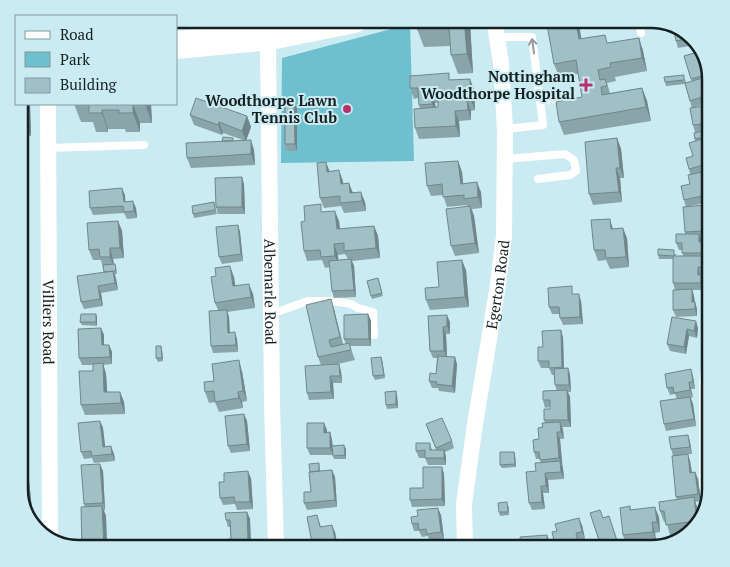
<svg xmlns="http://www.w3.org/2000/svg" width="730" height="567" font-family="'PT Serif',serif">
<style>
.green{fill:#6fc0ce}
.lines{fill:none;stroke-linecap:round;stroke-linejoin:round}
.lane{stroke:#fff;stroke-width:8}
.street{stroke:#fff;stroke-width:16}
.highway{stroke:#fff;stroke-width:28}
.wall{fill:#8aa5aa;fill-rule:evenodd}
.shaded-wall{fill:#70868b}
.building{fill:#a0c0c6;stroke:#70868b}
.oneway{stroke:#959b9c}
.poi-dot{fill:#b92f6a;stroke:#caebf1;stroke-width:2}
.labels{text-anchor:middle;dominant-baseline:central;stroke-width:4;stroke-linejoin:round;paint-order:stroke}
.poi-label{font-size:15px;font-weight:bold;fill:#142022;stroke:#caebf1;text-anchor:end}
.street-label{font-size:15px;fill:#142022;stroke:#caebf1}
.rim{fill:none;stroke:#142022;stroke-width:2.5}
</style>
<rect width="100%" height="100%" fill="#caebf1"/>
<path class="green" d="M410,24L414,161L281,163L282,58Z"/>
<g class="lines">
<path class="lane" d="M638,19L641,33
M497,37H532L543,125L505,129
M540,101L571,97
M48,148L144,145
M504,159L565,154L574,160L576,171L570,175L538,179
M271,314L308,301H333L351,304L358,308L373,312L374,335"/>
<g class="street">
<path id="s1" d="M270,36L268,47L272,402L276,548"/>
<path id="s2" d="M48,104L50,538"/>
<path d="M707,502V383L711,356"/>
<path id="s3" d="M465,548L464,504L475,424L497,291L504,236L505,129L501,63L494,19"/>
</g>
<path class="highway" d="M176,45L270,36L354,19"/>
</g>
<path class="wall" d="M470,23L473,73L458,74L451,55L450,46L424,47L417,29Z
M688,31L695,45L678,48L676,41Z
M639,38L643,51L647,71L615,77L616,81L607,83L610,93L642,88L647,101L651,121L564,135L559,122L582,97L578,74L559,77L554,64L581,39L608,43Z
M698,52L709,74L706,75V77L711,79V102L692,108L685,84L666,86L665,82L685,79L686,83L692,81L684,56Z
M451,80L474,89L475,110L471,111V120L459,121L460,137L419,139L415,128L420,108L419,105L418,98L414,99L410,88ZM435,103H438V107H436Z
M19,104H30L31,136H19Z
M74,104H151L152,123H140V132H126L125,129H108V132H96L93,122H81Z
M711,105V130L708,131L711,145V170L707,172L711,188V202L690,206L707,212L708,230H705L706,238L701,239L702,242L709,249V260H705L707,263V274H700L704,282V290H692L694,296L695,302L697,309V316L676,317L673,310L675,290L673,283V259H659L658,255L676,254V256H683L682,250H679L676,243L685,234L686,207L684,200L690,184V174L689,169L693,156L695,141L694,133L695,132L693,125Z
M297,109V151H287L285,144Z
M190,115L247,116L251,127L246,140L254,150L255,165L191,168L187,158L234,141L243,140L223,133L222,135L194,125Z
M617,138L621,149L624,178H620L622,202L593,205L589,194Z
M458,161L462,172L463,183L481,192L482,208L472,209L474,216L479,253L455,256L451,246L467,206V205L447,207L443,195L431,196L427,186Z
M330,171L343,181V184L352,193L365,202L366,211L344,213L341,206L324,208L320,198Z
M244,184L245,214H218L216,207Z
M125,195V202L136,208L137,218L127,219L124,213L93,215L90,208Z
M215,206L217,214L194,218L193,214Z
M19,207L23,225L19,226Z
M324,212L339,221L340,229L374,226L378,236L380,258L352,261L354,266L356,297L334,298L332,291L330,267L325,268L322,260L307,261L304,251L305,221ZM345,254L348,259L338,260V255Z
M118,221L122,231L124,258L113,259L114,264H115L116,267L117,274H115L118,290L101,293L103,306L84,309L81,302L104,272L101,260H93L89,250Z
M238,225L240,232L243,261L222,264L219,257Z
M613,229L627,238L629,267L610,269L606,260L598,261L594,250Z
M19,239L20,242L21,258L22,261V284H19Z
M466,270L469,307L430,310L426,300L439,287Z
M234,277L235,286L253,294L255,308L227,312L229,317L230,333L237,339L238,352L213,353L211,346L218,310L215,303Z
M378,278L383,296L372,299L367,281Z
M19,287L21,292L23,311H19Z
M574,294L581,301L583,324L563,325L560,318V314H552L549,307Z
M334,309L343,344H346L344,339L368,314L371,321V346H350L355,360L338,364L341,371L342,383H333L334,399L309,400L307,393L321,365L318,357Z
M19,311L22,318L23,342H20L22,346L23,364L19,365Z
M96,314L97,318V326L82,325L80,322Z
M428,316L450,322V334H446L447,356L457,364L455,393L439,391L438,388H432L429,381L436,374L437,358H433L430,351Z
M672,317L698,328L697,338L689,336L686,354L670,351L667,344Z
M101,328L104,335V345H109L112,352V364L103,365L106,374L107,392H120L124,402L125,414L85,415L81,405L93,371V365H82L79,358Z
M563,337L564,368H568L570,375L571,392H568L570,397L571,427H562L564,439H560L564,479L548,480L549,493H543L545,509L532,510L529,503L536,471L541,462L540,459H536L534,452L545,423L544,420L550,409V407L545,408L543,400L557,391L555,385L554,375H552L549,368H541L538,361L543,347Z
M161,346L162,350L163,361L158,362L156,358Z
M381,357L382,360L385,378L375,380L373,376Z
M19,369L24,376L23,382H26L28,389V398H23L25,422H20V427H22L24,434L25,453H23L24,457V470L26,469L29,480L33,519L19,492Z
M242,371L247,401L242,402L243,408L219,412L215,402L209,403L205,392L214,381Z
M693,376L695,389H691L693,397L691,398L693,404L696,426L666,431L664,424L677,399L675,394L670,395L667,388Z
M397,395L398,408L387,409L386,405Z
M244,414L247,421L250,451L231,453L228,446Z
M100,421L103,428L105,447L114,454L115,461L94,463L92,458L84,459L81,452Z
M324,423L327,430V433L330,432L332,440L333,446L346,449V459H334L333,455H310L307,448Z
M426,424L452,441L454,448L445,452L446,457V465H428L425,458H419L416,451L430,443L432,450H436Z
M688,435L690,442L692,454H688L690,461L692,472H695L698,479L701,501L695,502L697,507L700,522L699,525L680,534L670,535L666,521L664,522L660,511L677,499L676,497L673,456L671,449Z
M514,452L515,455L516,467L502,468L500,465Z
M319,463L320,471L332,470L335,477L337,507L307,510L304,503L311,492Z
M442,467L444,474L445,506L412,507L410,500L423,488Z
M103,471L105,510H104L106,516L107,548H82L85,507L84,504Z
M251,478L253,509L237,510L235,504L223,505L220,498L224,482Z
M509,506V515L500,516L499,512Z
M630,506L631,510L659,517L660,532L655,533L656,542L626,546L623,535Z
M247,512L250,519L251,547H244V548H221L220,546L231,539L230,527H228L226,520Z
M590,513L603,518L609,516L620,548H601Z
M317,515L321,527L335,532L338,548H313Z
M441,515L444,539L429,541L428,536L422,537L419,531H414L412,524Z
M582,525L585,539L579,540L580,548H556L557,531Z"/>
<path class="shaded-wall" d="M464,19H468L470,23L473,73L467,54Z
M575,19H578L584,53L579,39Z
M639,38L643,51L647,71L642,58Z
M470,79L474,89L475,110L471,100Z
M642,88L647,101L651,121L646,107Z
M432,93L435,103L436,115L432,104Z
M467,100L471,111V120L468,110Z
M294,102L297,109V151L295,144Z
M26,104H30L31,136L27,126Z
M133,104L140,123V132L133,113Z
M145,104H151L152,123Z
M102,110L108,129V132L102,113Z
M455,111L459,121L460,137L456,126Z
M247,116L251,127L246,141L242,131Z
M219,122L223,133L222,135L218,125Z
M617,138L621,149L624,178L620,168Z
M251,140L254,150L255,165L251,154Z
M458,161L462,172L464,194L461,184Z
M326,162L330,172H327Z
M616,168L620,178L622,202L619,192Z
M339,170L343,181L344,194L341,184Z
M706,171L711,188V193Z
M242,177L244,184L245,214L242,207Z
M477,182L481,192L482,208L478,197Z
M349,183L353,193L354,204L350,193Z
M122,188L125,195L126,209L124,202Z
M361,192L365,202L366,211L362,201Z
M133,201L136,208L137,218L134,211Z
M705,205L707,212L708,230L706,223Z
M470,206L474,216L479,253L475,243Z
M19,207L23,225L19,212Z
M335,211L339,221L341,240L337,229Z
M610,219L613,229H611Z
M118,221L122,231L124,258L120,248Z
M703,223L705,230L706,238L703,231Z
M238,225L240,232L243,261L241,254Z
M374,226L378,236L380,258L376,248Z
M623,228L627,238L629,267L626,257Z
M699,234L702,241V249L699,242Z
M19,239L20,242L21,258L19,253Z
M706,242L709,249V260L707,253Z
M334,244L338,255L339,266L335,256Z
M110,248L113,259L114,267L110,257Z
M19,254L22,261V284L19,277Z
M704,256L707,263V274L704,267Z
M351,259L354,266L356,297L354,290Z
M462,260L466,270L469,307L465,297Z
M230,266L234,277L237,297L233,286Z
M698,267L700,274V282L698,275Z
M113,271L116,278L118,290L115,283Z
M701,275L704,282V290L701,283Z
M249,284L253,294L255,308L251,297Z
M98,286L101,293L103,306L100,299Z
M19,287L21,292L23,311L21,304Z
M692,289L694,296L695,309L692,302Z
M579,294L581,301L583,324L580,317Z
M331,299L334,309L343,348L340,337Z
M695,302L697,309V316L695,309Z
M227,310L229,317L230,340L228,333Z
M19,311L22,318L23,342L20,335Z
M96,314L97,318V326L96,322Z
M368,314L371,321V346L369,339Z
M447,315L450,322V334L447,326Z
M696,321L698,328L697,338L694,331Z
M443,327L446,334L447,358L444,351Z
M101,328L104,335V352L102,345Z
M687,329L689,336L686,354L684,347Z
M561,330L563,337L564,374L562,367Z
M235,332L237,339L238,352L236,345Z
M19,339L22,346L23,364L21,357Z
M109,345L112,352V364L110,357Z
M161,346L162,350L163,361L162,358Z
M381,357L382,360L385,378L384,375Z
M455,357L457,364L455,393L452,386Z
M239,360L242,371L247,401L243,391Z
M103,363L106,374L108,403L104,392Z
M339,364L341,371L342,383L340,376Z
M568,368L570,375L571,392L569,385Z
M21,369L24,376L23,389L21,382Z
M691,369L693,376L695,389L693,382Z
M330,376L333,383L334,399L331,392Z
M26,382L28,389V398L25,391Z
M689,382L691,389L693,397L690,390Z
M567,390L570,397L571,427L568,420Z
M396,391L397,395L398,408L396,404Z
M120,392L124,402L125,414L121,403Z
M238,392L242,402L243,408L239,398Z
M21,393L24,400L25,422L22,415Z
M690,397L693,404L696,426L694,419Z
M244,414L247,421L250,451L247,444Z
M19,419L20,422L21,429L19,424Z
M100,421L103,428L106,454L103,447Z
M560,422L563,429L564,439L561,432Z
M324,423L327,430V440L324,433Z
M22,427L24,434L25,453L23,446Z
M330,432L332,440L333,455L330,448Z
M557,432L560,439L562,465L559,458Z
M688,435L690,442L692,454L690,447Z
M344,445L346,449V459L345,455Z
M111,446L114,454L115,461L112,454Z
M22,450L24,457L23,478L21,471Z
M444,450L446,457V465L444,458Z
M514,452L515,455L516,467L515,464Z
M688,454L690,461L693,480L690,473Z
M560,461L563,468L564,479L561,472Z
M100,464L103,471L105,510L103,503Z
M442,467L444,474L445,506L442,499Z
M26,469L29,480L33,519L30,513Z
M332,470L335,477L337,507L335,500Z
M248,471L251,478L253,509L250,502Z
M695,472L698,479L701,501L698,494Z
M545,473L548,480L549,493L546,486Z
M541,486L543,493L545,509L542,502Z
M694,497L697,507L700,522L699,525L697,521Z
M102,506L106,516L107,548H104Z
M655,507L659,517L660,532L657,522Z
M438,508L441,515L444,539L441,532Z
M247,512L250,519L251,547L248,540Z
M579,518L582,525L585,539L582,532Z
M652,522L655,533L656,542L653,532Z
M332,525L335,532L338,548L336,544Z
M547,535L550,542V548H548Z"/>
<path class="building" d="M417,19H464L467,54L451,55L449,27L417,29Z
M546,19H575L579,39L605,35L607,43L639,38L642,58L610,63L611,67L598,70L600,80L605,79L607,86L601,87L602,95L642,88L646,107L559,122L556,102L582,97L576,60L554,64Z
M673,26L688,31L691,38L676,41Z
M698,52L706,67L703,68L705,75L691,79L684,56Z
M449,73V80L470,79L471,100H467L468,110L455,111L456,126L415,128L414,109L438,107V92L432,93V104L419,105L418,88H410V76Z
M684,75V80L665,82L664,77Z
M710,76L711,80V94L690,101L685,83Z
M196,98L247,116L242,131L219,122L218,125L190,115Z
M285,102H294L295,144H285Z
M19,104H26L27,126H19Z
M89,104H145H133V113H119V110H102V113H89Z
M711,105V123L693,125L690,108Z
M707,130L709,136L695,139L694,133Z
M223,137L233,138V141H222Z
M708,137L711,147V163L689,169L686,158L693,156L689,143Z
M617,138L620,168H616L619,192L589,194L585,142Z
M251,140V154L187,158L186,143Z
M458,161L461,184L477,182L478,197L464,199V195L443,197L442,184L427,186L425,163Z
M326,162L327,172L339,170L341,184L349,183L350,193L361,192L362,201L340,203V196L320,198L317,163Z
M706,171L711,194L684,200L681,186L690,184L688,175Z
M242,177V207H216L215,178Z
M122,188L124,202L133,201L134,211L124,212L123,206L90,208L89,191Z
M214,202L215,210L193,214L192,206Z
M321,204V212L335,211L337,229L374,226L376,248L344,251V243L334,244L335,256L321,257L320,250L304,251L301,222L305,221L304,206Z
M705,205L706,223H703V231L685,232L683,207Z
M470,206L475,243L451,246L446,209Z
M610,219L611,229L623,228L626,257L606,258L605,250H594L591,220Z
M118,221L120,248H110V257H100L99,249L89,250L87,223Z
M238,225L241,254L219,257L216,227Z
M676,234H699V242H706L707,253H682V243H676Z
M658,249L674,250V256L658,255Z
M673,256H704V267H698V275H701V283H673Z
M351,259L354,290L332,291L329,261Z
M462,260L465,297L426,300L425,288L439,287L437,262Z
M115,264L116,271L104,272L103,265Z
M230,266L233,286L249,284L251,297L215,303L211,277L216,276L215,268Z
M113,271L115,283L98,286L100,299L81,302L77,276Z
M378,278L382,293L371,296L367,281Z
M572,286V294H579L580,317L560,318L559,307H549L548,288Z
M692,289V302H695V309L673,310V290Z
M19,291L21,304H19Z
M331,299L340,337L329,340L331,347L349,343L351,350L318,357L306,305Z
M227,310L228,333L235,332L236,345L211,346L209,311Z
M19,311L20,335H19Z
M81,314H96V322H80Z
M368,314L369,339H344V315Z
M447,315V326L443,327L444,351H430L428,316Z
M672,317L696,321L694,331L687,329L684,347L667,344Z
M101,328L102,345H109L110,357L79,358L78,329Z
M561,330L562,367L549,368V361H538V347H543L542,331Z
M19,339L21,357L19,358Z
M156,346H161L162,358H156Z
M438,356L455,357L452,386L436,384L437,382L429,381L430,373L436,374Z
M381,357L384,375L373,376L371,358Z
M239,360L243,391L238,392L239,398L215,402L214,391L205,392L204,382L214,381L212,364Z
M103,363L104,392H120L121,403L81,405L79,371H93V364Z
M339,364L340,376H330L331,392L307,393L305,366Z
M568,368L569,385H555L554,369Z
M19,369H21V382H26L25,391H19Z
M691,369L693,382H689L690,390L674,393L673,387L667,388L665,374Z
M567,390L568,420H544V409H550V400H543V391Z
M396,391V404L386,405L385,392Z
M19,393H21L22,415H19Z
M690,397L694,419L664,424L660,401Z
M244,414L247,444L228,446L225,416Z
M442,418L452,441L436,448L426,424Z
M100,421L103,447L111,446L112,454L92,456L91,451L81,452L78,423Z
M560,422L561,432H557L559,458L540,460L539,452H534L533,440L539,439L538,428L543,427L542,423Z
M307,423H324V433L330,432V448H307Z
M22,427L23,446L19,447V428Z
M688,435L690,447L671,449L669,437Z
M416,443H430V450H444V458H425V450L416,451Z
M344,445L345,455L333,456L332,446Z
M19,450H22L21,470H19Z
M500,452H514L515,464L500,465Z
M688,454L690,473L695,472L698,494L676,497L672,456Z
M560,461L561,472L545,473L546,486H541L542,502L529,503L526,472L536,471L535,463Z
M319,463V471L310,472L309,464Z
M100,464L103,503L84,504L81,465Z
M423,467H442V499L410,500V488H423Z
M26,469L30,513L19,492V470Z
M332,470L335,500L304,503V492H311L309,472Z
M248,471L250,502H235L234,497L220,498L219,482H224V473Z
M694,497L697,521L666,525L664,511H660L659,502Z
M507,502L508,512H499L498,503Z
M102,506L104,548H82L81,507Z
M630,506V510L655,507L657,522H652L653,532L623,535L620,508Z
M438,508L441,532L427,534L426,529L419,530L418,523L412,524L411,517L418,516L417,510Z
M600,510L603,518L609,516L617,541L601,546L590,513Z
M247,512L248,540H241V545L220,546V540L231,539L230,520H226L225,513Z
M317,515L320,527L332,525L336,544L313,548L307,517Z
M579,518L582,532L576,533L579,548H556L552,532L557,531L555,524Z
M547,535L548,548H521L520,537Z
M492,541L514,543V548H491Z
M112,543H123L124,548H112Z"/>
<defs><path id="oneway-shaft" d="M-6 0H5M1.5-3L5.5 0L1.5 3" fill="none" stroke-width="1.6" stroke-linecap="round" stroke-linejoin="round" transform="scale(1.25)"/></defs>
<use class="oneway" href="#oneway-shaft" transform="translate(533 46) rotate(-98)"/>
<g class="poi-dot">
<path d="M583.5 77.5h5v5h5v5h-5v5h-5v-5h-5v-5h5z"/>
<circle cx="347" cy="109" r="5"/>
</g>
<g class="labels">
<g class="poi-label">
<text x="575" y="76">Nottingham<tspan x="575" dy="17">Woodthorpe Hospital</tspan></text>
<text x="337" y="100">Woodthorpe Lawn<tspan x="337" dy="17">Tennis Club</tspan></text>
</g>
<g class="street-label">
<text stroke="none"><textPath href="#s3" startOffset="266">Egerton Road</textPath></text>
<text stroke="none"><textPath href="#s1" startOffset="256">Albemarle Road</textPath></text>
<text stroke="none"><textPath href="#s2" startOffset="218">Villiers Road</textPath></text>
</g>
</g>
<path d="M0 0H730V567H0ZM79 28H651A51 51 0 0 1 702 79V489A51 51 0 0 1 651 540H79A51 51 0 0 1 28 489V79A51 51 0 0 1 79 28Z" fill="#caebf1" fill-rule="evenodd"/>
<path class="rim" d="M79 28H651A51 51 0 0 1 702 79V489A51 51 0 0 1 651 540H79A51 51 0 0 1 28 489V79A51 51 0 0 1 79 28Z"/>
<rect x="15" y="15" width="162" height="90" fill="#caebf1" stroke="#819a9e"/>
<rect x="25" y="31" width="25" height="8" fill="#ffffff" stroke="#819a9e"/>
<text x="60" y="40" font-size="15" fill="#142022">Road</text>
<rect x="25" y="52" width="25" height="15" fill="#6fc0ce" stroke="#819a9e"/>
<text x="60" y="65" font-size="15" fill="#142022">Park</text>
<rect x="25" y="78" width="25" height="15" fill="#a0c0c6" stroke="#819a9e"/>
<text x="60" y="90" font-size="15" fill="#142022">Building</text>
</svg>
